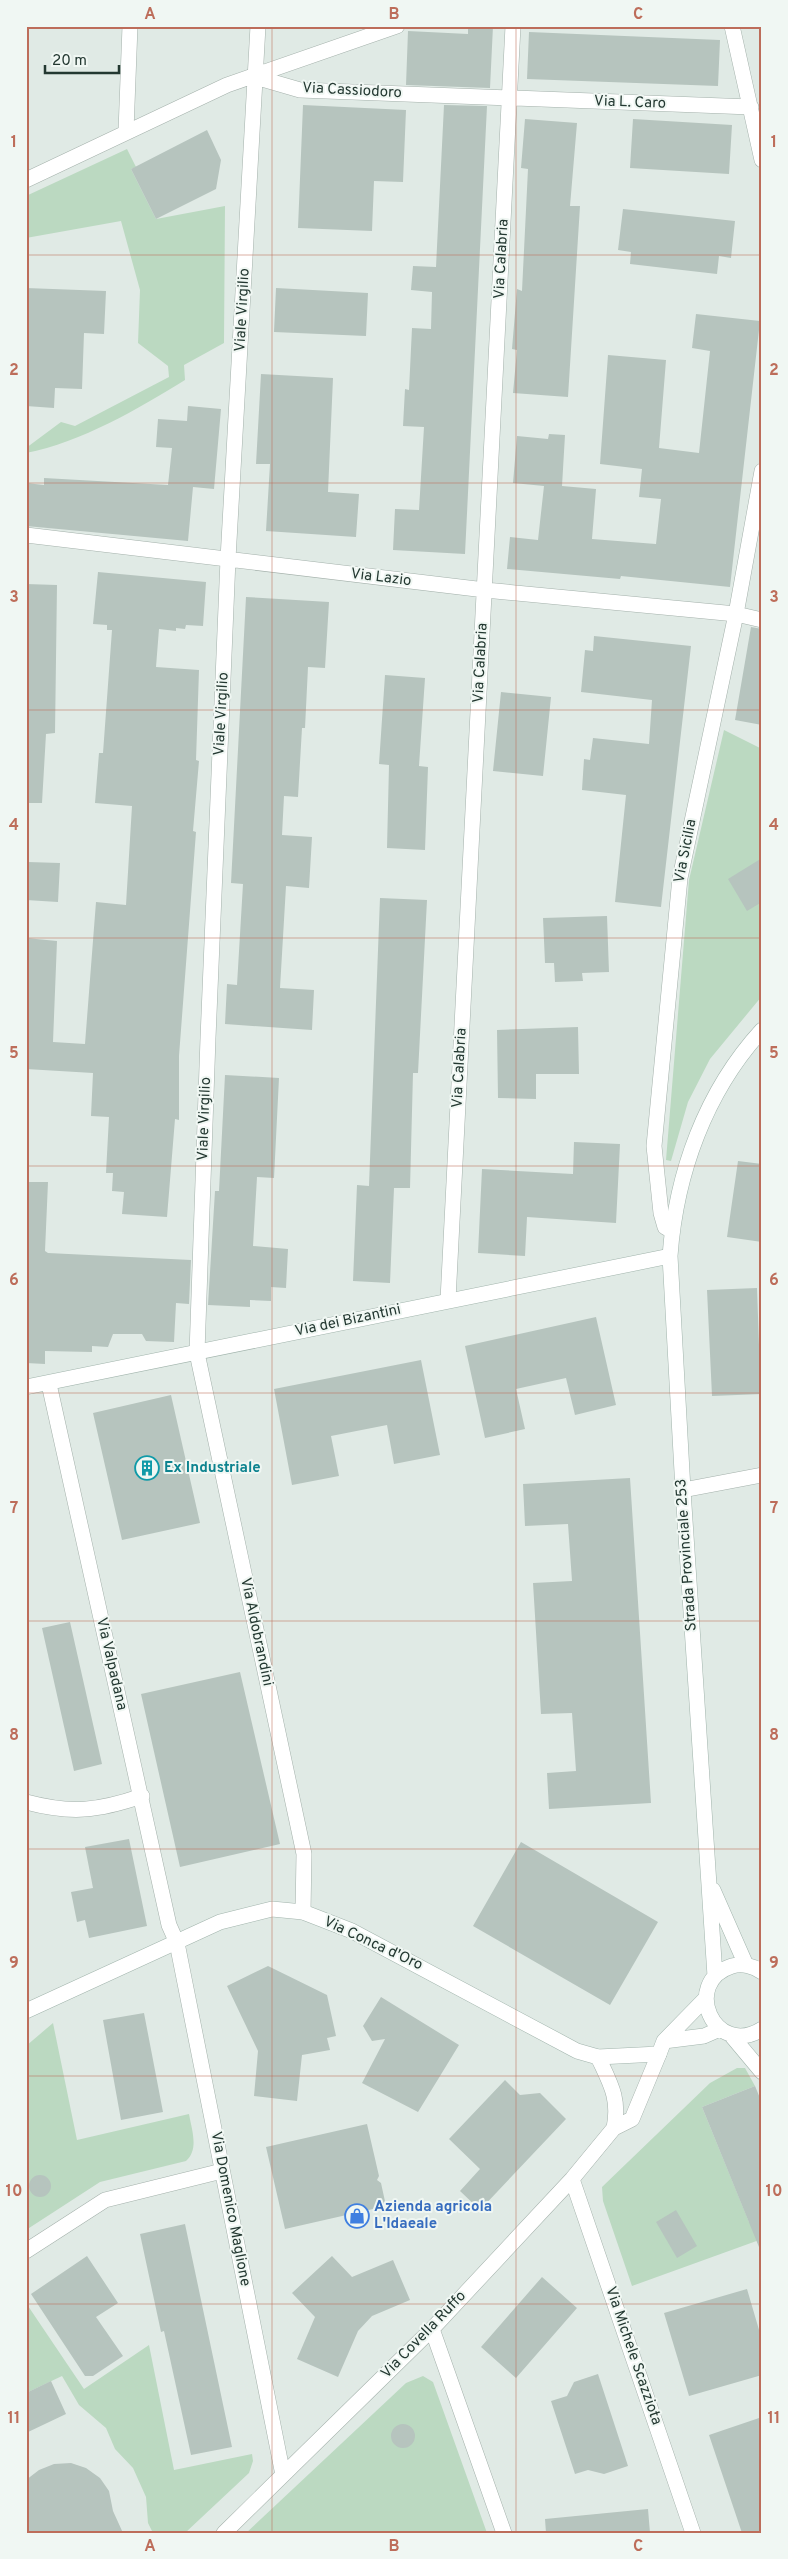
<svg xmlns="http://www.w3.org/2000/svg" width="788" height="2559" font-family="Overpass,sans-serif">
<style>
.green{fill:#bbd9c1}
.building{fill:#b6c4be}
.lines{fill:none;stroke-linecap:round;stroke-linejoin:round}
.street-casing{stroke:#a4b1ab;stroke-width:16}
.secondary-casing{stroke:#a1b4ac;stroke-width:16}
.street{stroke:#fff;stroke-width:15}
.secondary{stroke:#fff;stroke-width:15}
.grid{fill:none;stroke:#bd6d5a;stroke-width:1;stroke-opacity:0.55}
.labels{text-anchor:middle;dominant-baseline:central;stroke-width:4;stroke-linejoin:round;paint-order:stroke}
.street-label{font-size:15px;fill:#233831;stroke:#f0f7f3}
.culture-label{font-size:15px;font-weight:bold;fill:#0d838f;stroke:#f0f7f3;text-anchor:start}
.shop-label{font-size:15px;font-weight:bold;fill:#366cbe;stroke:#f0f7f3;text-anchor:start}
.neatline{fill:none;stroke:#bd6d5a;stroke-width:2}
.grid-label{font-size:16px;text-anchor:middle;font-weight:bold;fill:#bd6d5a}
</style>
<rect width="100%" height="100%" fill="#e0eae5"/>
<path class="green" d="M127,149L136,167L131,169L156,219L225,206L224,343L184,365L185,380C138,409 82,442 26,453V448L61,422L75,426L169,377L168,366L138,343L140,290L121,221L26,238V196Z
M724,730L762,749V996L710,1059L688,1102L671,1161L666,1160L689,880Z
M53,2023L77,2140L189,2114C192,2131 199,2149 186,2161L100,2182L26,2230V2046Z
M737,2068H745L755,2086L702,2107L749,2222L762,2217V2239L632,2286L603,2201L602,2187L710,2083Z
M26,2303L84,2389L149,2345L174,2470L252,2454L253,2461L249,2473L185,2533H153L148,2523L146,2497L133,2468L115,2449L106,2428L79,2405L62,2376L26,2393Z
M423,2376L433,2382L487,2533H246L406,2383Z"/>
<path class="building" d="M468,26H493L490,88L406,85L408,31L468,34Z
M529,32L720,40L718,86L527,79Z
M303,105L406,110L403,182L374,181L372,231L298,228Z
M444,105L487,106L465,554L393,550L395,509L419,510L424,427L403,426L405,389L409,390L412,328L431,329L432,292L411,290L413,266L436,267Z
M525,119L577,123L570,206H580L568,397L513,393L517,350L512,349L517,289L522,291L528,169L521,168Z
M633,119L732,125L729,174L630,168Z
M207,130L221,160L216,189L156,219L131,169Z
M623,209L735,221L731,258L719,256L717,274L630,264L631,252L618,250Z
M26,288L106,291L104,334L84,333L82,389L55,388L54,408L26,406Z
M276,288L368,293L366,336L274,332Z
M696,314L760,321L730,587L621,576L620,579L507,569L510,537L538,540L544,486L513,483L517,436L548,439L549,434L565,435L562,486L596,489L592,539L656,544L661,499L639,497L642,469L600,464L608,355L666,360L659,448L699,453L710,351L692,348Z
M261,374L333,378L328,492L359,494L356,537L266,531L270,464H256Z
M188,406L221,409L214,489L193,487L188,541L26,526V483L44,485V478L168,485L172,448L156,447L158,419L187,421Z
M98,572L206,582L203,626L186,625L185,629L176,628V631L159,629L156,667L199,670L196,760L199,761L193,831L196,832L179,1056V1120L175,1119L167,1217L122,1214L124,1192L112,1191L113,1173H106L109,1117L91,1116L93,1073L26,1069V938L57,941L53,1042L85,1044L96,902L126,905L132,806L95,803L99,753H103L112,630H107V625L93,624Z
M26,584L57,585L55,733L46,734L42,803H26Z
M246,597L329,602L325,668L308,667L305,728H302L298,797L284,796L282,835L312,837L309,888L286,886L280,988L314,990L312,1030L225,1024L227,984L237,985L243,884L231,883Z
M751,627L762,629V725L735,720Z
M594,636L691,646L661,907L615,902L626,795L582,790L584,759L590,760L593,738L649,744L652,700L581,692L585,650L593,651Z
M385,675L425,678L419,766L428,767L425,850L387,848L389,765L379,764Z
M501,692L551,697L543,776L493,771Z
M762,858V902L747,911L728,879Z
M28,862L60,863L58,902L26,900Z
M380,898L427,900L418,1073H413L410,1188H394L390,1283L353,1281L357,1185L369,1186Z
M607,916L609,972L582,973L583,981L555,982L554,963H545L543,918Z
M578,1027L579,1074H536V1099L498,1098L497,1030Z
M225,1075L279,1078L274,1178L257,1177L253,1246L288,1249L286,1288L271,1287V1301L250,1300V1307L208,1305L215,1191H219Z
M574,1142L620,1144L616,1223L527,1217L525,1256L478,1253L482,1169L573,1174Z
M738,1161L762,1164V1242L727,1237Z
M26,1182H48L45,1251L48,1253L191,1260L189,1304L176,1303L174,1342L146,1341L142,1334H113L108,1347L92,1346V1352L45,1351V1364L26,1363Z
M757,1288L759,1345L762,1344V1394L712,1396L707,1290Z
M596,1317L616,1405L575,1415L566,1378L516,1389L525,1429L485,1438L465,1346Z
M421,1360L440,1455L394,1464L387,1425L331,1436L339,1476L292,1485L274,1389Z
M171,1395L200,1523L122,1540L93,1413Z
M630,1478L651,1803L549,1809L547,1773L576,1771L572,1713L541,1714L533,1583L572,1581L568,1524L525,1526L523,1484Z
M70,1622L102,1764L74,1771L42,1628Z
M240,1672L280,1844L180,1867L141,1694Z
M129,1839L147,1926L89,1938L85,1920L77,1922L71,1892L93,1888L85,1847Z
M521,1842L658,1922L610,2005L473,1926Z
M268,1966L327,1995L336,2036L327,2038L330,2050L302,2055L297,2101L254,2096L258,2051L227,1986Z
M381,1997L459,2045L418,2112L362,2083L385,2039L372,2041L363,2026Z
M144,2013L163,2112L121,2120L103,2020Z
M505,2080L520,2095L540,2093L566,2119L480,2210L460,2191L480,2169L449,2139Z
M755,2086L762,2103L761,2252L702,2107Z
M367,2124L379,2176L377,2180L381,2183L386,2206L285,2229L266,2147Z
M29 2186a11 11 0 1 1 22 0a11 11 0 1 1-22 0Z
M676,2210L697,2246L677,2258L656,2222Z
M185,2224L232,2447L191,2455L164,2331L161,2332L140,2234Z
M87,2256L118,2303L96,2317L123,2356L93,2376H85L31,2294Z
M332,2256L352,2277L393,2260L410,2300L372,2316L358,2331L338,2377L297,2359L315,2317L292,2293Z
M542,2277L577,2308L516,2378L481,2347Z
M747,2289L762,2340V2375L689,2396L664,2313Z
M598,2374L628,2466L604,2474L588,2470L575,2474L551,2401L567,2396L574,2382Z
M51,2381L66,2414L26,2433V2393Z
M762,2417V2533H742L709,2435Z
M391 2436a12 12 0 1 1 24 0a12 12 0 1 1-24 0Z
M71,2463L86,2468L100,2478L109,2491L113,2511L123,2533H26V2480L39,2470L54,2464Z
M648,2509L650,2533H546L545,2519Z"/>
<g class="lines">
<g class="street-casing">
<path id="street" d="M258,26L228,559L208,1038L197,1353L304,1854L303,1912
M732,26L762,160
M255,77L300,90L751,107
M126,131L130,26
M26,180L227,85L397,26
M26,535L485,590L736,614L762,620
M672,1231L665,1227L661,1213L654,1146L680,878L736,614L762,471
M448,1300L513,26
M49,1384L169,1925L177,1943L283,2475
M683,1490L762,1475
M26,1802C71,1814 98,1811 142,1796
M598,2057C610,2083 620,2098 614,2128
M572,2179L693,2533
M26,2251L105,2200L222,2171
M432,2329L504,2533
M224,2533L432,2329L572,2179L614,2128L632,2119L659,2054"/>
</g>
<g class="secondary-casing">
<path id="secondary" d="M26,1387L670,1256
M713,1890L746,1965
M762,1972C754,1966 742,1963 732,1966C681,1982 714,2059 762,2029
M715,1976L683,1490L670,1256C676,1173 706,1091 762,1030
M26,2011L220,1922L272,1909L303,1912L352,1931L577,2051L598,2057L659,2054L664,2041L706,1998
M731,2035L762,2072
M664,2041L704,2036L720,2029"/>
</g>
<use href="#street" class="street"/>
<use href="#secondary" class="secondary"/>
</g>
<path class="grid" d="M272,26V2533M516,26V2533M26,255H762M26,483H762M26,710H762M26,938H762M26,1166H762M26,1393H762M26,1621H762M26,1849H762M26,2076H762M26,2304H762"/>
<defs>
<g id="building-ring" transform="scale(1.25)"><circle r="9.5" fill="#f0f7f3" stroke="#0f9aa8" stroke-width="1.5"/><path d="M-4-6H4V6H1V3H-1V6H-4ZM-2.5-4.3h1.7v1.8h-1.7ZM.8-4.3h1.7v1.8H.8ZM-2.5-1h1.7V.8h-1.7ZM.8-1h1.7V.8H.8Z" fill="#0f9aa8"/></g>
<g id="shop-ring" transform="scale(1.25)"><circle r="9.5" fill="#f0f7f3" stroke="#3f7fe0" stroke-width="1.5"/><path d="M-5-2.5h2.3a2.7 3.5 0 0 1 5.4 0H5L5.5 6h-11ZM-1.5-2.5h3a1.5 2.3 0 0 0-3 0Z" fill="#3f7fe0"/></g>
</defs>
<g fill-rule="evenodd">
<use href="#building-ring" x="147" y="1468"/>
<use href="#shop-ring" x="357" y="2216"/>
</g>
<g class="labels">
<g class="street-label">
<text transform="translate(352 91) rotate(3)">Via Cassiodoro</text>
<text transform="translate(630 103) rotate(2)">Via L. Caro</text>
<text transform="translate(502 259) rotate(-87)">Via Calabria</text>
<text transform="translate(243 310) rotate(-87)">Viale Virgilio</text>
<text transform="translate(381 578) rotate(7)">Via Lazio</text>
<text transform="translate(481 663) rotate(-87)">Via Calabria</text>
<text transform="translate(222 714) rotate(-87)">Viale Virgilio</text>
<text transform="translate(686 851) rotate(-79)">Via Sicilia</text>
<text transform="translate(460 1068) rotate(-87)">Via Calabria</text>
<text transform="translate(205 1119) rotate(-88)">Viale Virgilio</text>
<text transform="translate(348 1321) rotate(-12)">Via dei Bizantini</text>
<text transform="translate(687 1555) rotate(-94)">Strada Provinciale 253</text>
<text transform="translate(256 1632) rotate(78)">Via Aldobrandini</text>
<text transform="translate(111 1664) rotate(77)">Via Valpadana</text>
<text transform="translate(373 1944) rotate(25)">Via Conca d'Oro</text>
<text transform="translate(230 2209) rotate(79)">Via Domenico Maglione</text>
<text transform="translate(424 2335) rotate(-46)">Via Covella Ruffo</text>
<text transform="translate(633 2356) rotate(71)">Via Michele Scazziota</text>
</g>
<g class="culture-label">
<text x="164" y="1468">Ex Industriale</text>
</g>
<g class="shop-label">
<text x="374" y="2207">Azienda agricola<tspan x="374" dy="17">L'Idaeale</tspan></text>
</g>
</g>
<rect width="788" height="2559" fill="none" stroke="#f0f7f3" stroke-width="55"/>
<path d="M45 65v8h74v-8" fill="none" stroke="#233831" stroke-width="2.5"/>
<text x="52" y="65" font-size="15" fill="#233831" stroke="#f0f7f3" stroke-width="4" paint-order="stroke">20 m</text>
<rect x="28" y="28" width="732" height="2504" class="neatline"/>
<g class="grid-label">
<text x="150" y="19">A</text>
<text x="394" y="19">B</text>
<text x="638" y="19">C</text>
<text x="14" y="147">1</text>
<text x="774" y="147">1</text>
<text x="14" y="375">2</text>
<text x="774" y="375">2</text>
<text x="14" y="602">3</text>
<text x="774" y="602">3</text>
<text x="14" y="830">4</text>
<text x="774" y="830">4</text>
<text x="14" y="1058">5</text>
<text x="774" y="1058">5</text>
<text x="14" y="1285">6</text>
<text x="774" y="1285">6</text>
<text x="14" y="1513">7</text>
<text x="774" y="1513">7</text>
<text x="14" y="1740">8</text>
<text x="774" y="1740">8</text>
<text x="14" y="1968">9</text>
<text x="774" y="1968">9</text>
<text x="14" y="2196">10</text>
<text x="774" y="2196">10</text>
<text x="14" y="2423">11</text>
<text x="774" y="2423">11</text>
<text x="150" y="2551">A</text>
<text x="394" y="2551">B</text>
<text x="638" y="2551">C</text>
</g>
</svg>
